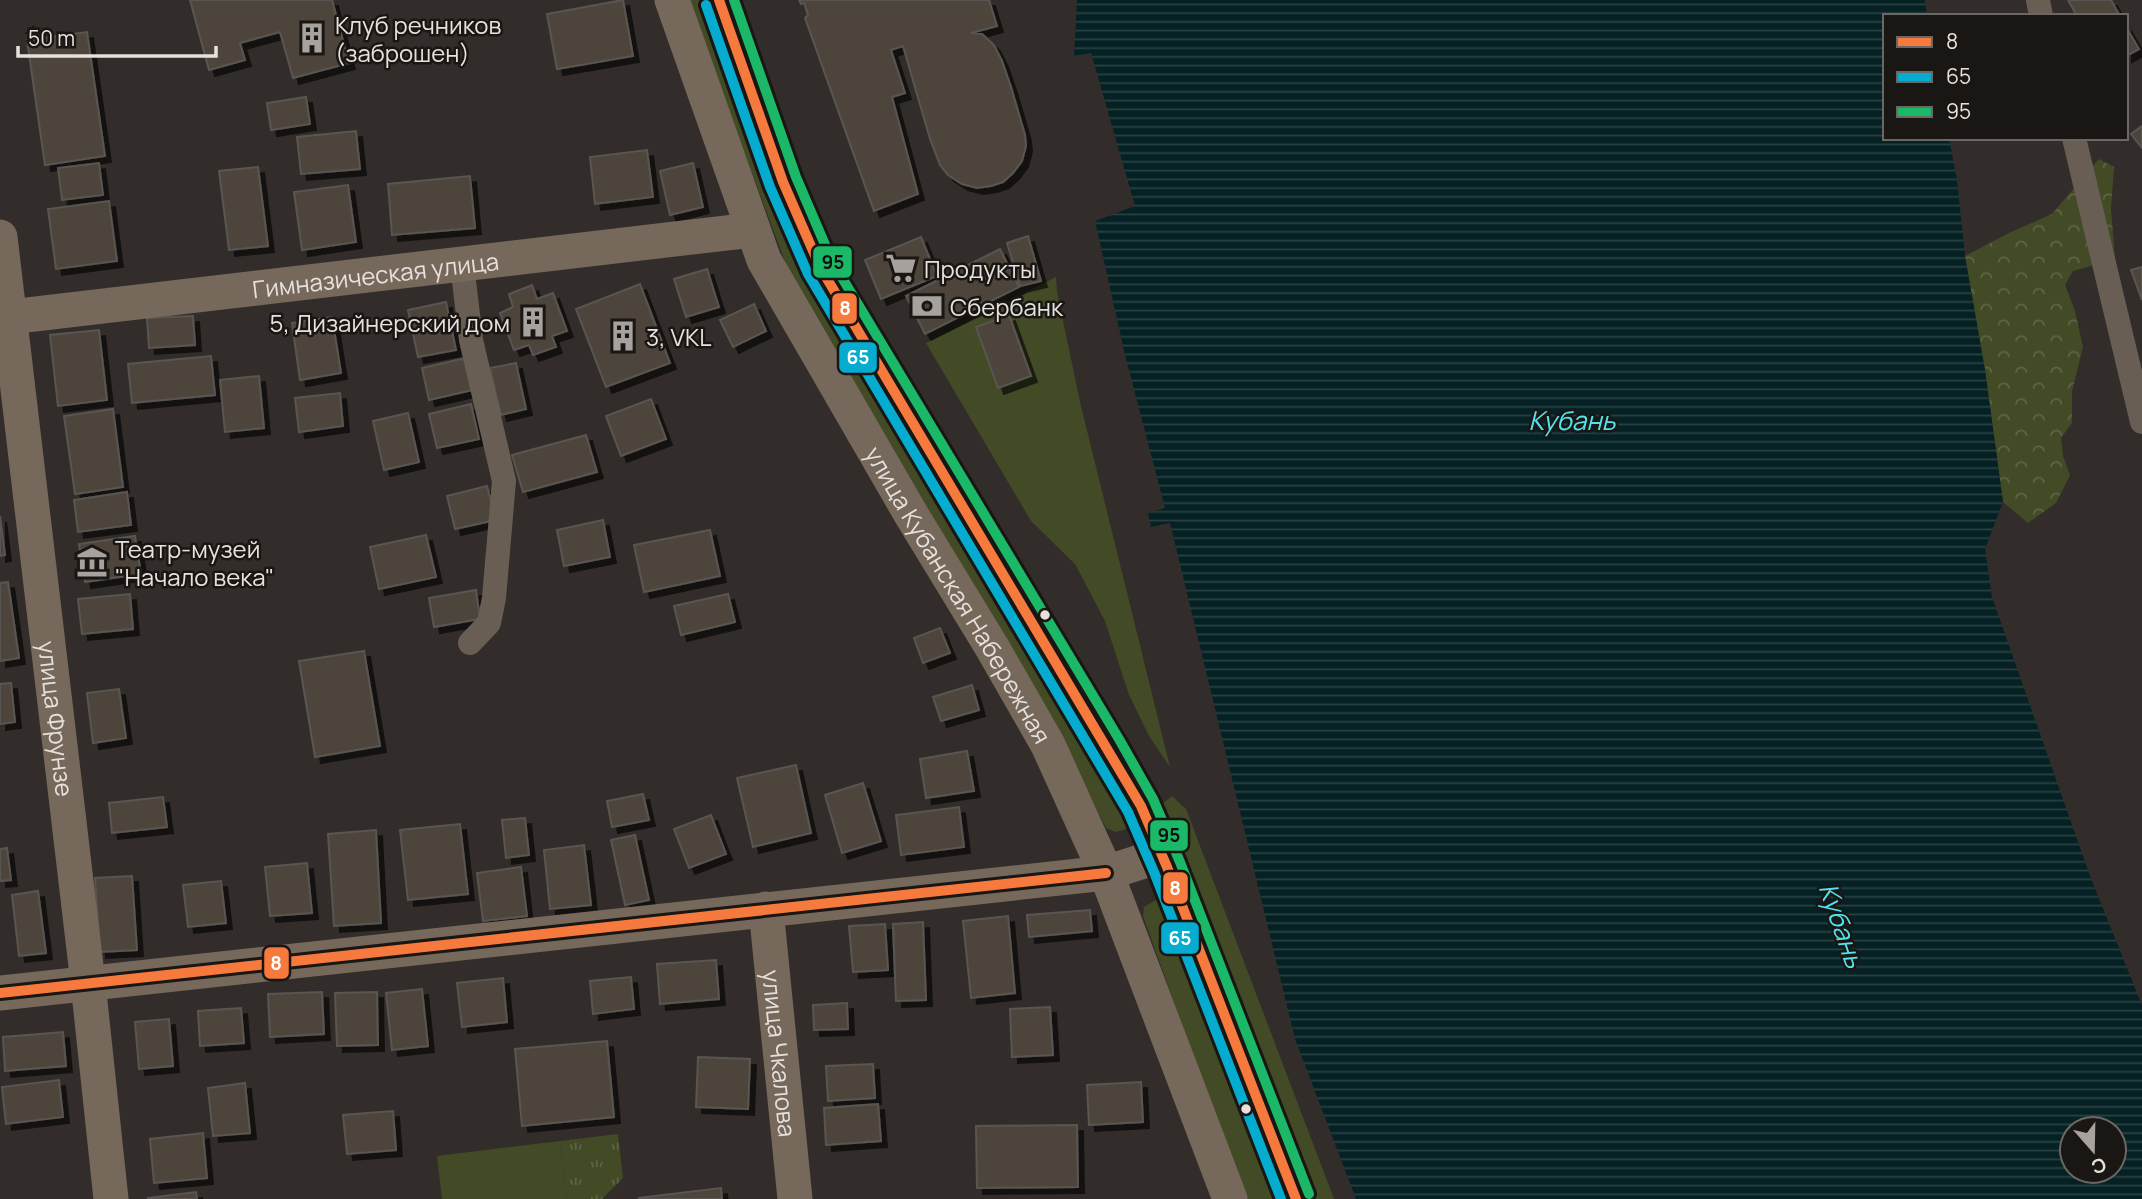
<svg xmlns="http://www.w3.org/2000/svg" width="2142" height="1199" font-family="Manrope,sans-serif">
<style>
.green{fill:#424b25}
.forest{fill:url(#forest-crowns)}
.park{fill:url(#park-tufts)}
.water{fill:url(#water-rules);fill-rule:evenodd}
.building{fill:#4d453b;stroke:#595552;stroke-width:2;filter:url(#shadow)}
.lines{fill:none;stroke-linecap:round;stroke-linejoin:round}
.street{stroke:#695e53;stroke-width:24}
.secondary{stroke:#76685a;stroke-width:35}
.bus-1-casing{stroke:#191613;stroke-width:16}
.bus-2-casing{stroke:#191613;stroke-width:16}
.bus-3-casing{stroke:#191613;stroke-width:16}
.bus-1{stroke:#f6793e;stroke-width:10}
.bus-2{stroke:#06acd0;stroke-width:10}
.bus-3{stroke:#1ab867;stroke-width:10}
.bus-dot{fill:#e6e1dd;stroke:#191613;stroke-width:2.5}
.labels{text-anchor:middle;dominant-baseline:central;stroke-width:5;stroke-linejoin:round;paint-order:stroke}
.poi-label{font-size:24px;fill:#e6e1dd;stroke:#191613;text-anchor:start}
.street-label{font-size:24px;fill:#e6e1dd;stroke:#191613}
.water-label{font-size:26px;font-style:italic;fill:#51e2ee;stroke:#191613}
.line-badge{stroke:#191613;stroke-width:2.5}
.badge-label{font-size:19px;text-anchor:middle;font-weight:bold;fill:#fff}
.pale-badge-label{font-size:19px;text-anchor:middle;font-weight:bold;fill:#111}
</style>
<defs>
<pattern id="forest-crowns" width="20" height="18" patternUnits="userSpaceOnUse" patternTransform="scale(1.75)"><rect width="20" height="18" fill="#424b25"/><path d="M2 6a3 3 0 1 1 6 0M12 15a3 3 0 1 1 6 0" fill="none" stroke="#5d6544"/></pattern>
<pattern id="park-tufts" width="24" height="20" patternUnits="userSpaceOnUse" patternTransform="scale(1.75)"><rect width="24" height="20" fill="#424b25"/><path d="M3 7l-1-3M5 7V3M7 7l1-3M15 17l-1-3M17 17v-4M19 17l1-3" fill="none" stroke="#5d6544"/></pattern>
<pattern id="water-rules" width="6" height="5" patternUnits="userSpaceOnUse" patternTransform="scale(1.75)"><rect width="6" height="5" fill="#052123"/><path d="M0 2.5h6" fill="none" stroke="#294142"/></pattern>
<filter id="shadow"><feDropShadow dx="6" dy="6" stdDeviation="0" flood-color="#0009"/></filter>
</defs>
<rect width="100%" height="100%" fill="#322d2a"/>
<path class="green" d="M687,0H706L777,200L1085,739L1130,821L1126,829L1116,832L1106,828L1057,732L786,264Z
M1056,277L1057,292L1080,402L1170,767L1149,736L1129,695L1105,621L1075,564L1031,521L926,343Z
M1172,796L1186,809L1334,1199H1313L1183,856L1161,805Z
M1162,899L1285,1199H1245L1143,916L1144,907L1154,901Z
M560,1141L567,1199H442L437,1156Z"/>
<path class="forest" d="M2099,159L2114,167L2111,209L2115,259L2073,271L2065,285L2075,311L2083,347L2072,391V423L2061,438L2063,456L2070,475L2056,503L2028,523L2003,502L1985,370L1965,256L2009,233L2052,214Z"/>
<path class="park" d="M618,1134L623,1178L602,1199H567L560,1141Z"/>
<path class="water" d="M1077,0H1925L1927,16H1885V138H1949L1957,180L1965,256L1985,370L2003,502L1985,549L1992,597L2090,876L2142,1005V1199H1356L1295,1039L1170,523L1151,527L1148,513L1165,508L1125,355L1095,221L1135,206L1091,53L1074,56ZM2072,1129H2114V1171H2072Z"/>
<path class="building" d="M190,0H332L349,63L293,78L280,32L240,43L245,60L209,70Z
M623,0L633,56L557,69L547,14Z
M799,0H989L997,26L971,33L982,34L994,45L1002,61L1011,87L1025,135L1026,146L1022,161L1013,173L1003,182L991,186L977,188L962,184L948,175L940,165L930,139L903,46L891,50L905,93L892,97L918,194L874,211L805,18L808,15L804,3L801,4Z
M2068,0H2111L2120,16H2077Z
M2126,27L2139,49L2126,56Z
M87,32L105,156L45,165L27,40Z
M306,97L310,124L271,130L267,103Z
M2142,126V148L2131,134Z
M356,131L360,169L301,174L297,137Z
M647,150L653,197L595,204L590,157Z
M99,163L103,195L62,200L58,168Z
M693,163L703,207L670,215L660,171Z
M258,167L268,246L229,250L219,171Z
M470,176L475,228L392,235L388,184Z
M348,185L356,242L302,250L294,192Z
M109,201L117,261L56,269L48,209Z
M1028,236L1041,281L1020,286L1007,243Z
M921,237L937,276L881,299L865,260Z
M1000,249L1019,287L925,334L906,296Z
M2142,267V300L2131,270Z
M707,269L719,307L686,317L674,279Z
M640,284L670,363L606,387L576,309Z
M532,285L537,299L553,293L567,331L552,336L556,347L533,355L529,345L514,350L500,313L513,307L509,294Z
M446,302L456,350L418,357L408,310Z
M754,304L766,331L733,347L720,320Z
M1009,315L1031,376L998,388L976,327Z
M193,316L195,345L149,348L147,318Z
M332,317L341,373L300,380L292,323Z
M99,330L107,400L58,406L50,335Z
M211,356L215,395L132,403L128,364Z
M470,357L477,389L429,400L422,368Z
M516,363L526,409L501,415L490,368Z
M259,376L264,428L225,432L220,380Z
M340,393L343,426L299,432L295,398Z
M651,399L666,439L621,456L606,416Z
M471,404L479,439L437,448L429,414Z
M113,409L123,487L75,494L64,416Z
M408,413L419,462L384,470L373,421Z
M586,435L597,472L523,492L512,455Z
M487,486L496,520L455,529L447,496Z
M127,492L131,525L78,532L74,500Z
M0,516L5,555L0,556Z
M603,520L610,557L564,566L557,530Z
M710,530L720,576L644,592L634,545Z
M426,535L436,577L379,589L370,547Z
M135,536L141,574L85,582L79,544Z
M8,582L19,658L0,661V583Z
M476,590L480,619L434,627L429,598Z
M130,594L133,629L82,634L78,599Z
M728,594L735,622L681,635L674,606Z
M940,628L950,653L923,663L914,638Z
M364,651L380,746L315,757L299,661Z
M11,683L15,722L0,724V684Z
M972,685L979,710L941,721L933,697Z
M119,689L126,738L93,743L87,693Z
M967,751L974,791L926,798L920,759Z
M796,765L811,833L753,847L737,778Z
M863,783L881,841L842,853L825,795Z
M643,794L649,820L612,827L607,801Z
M163,797L167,827L112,833L109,803Z
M959,807L964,847L901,855L896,815Z
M711,815L726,854L689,868L674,829Z
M525,818L529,855L506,858L502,820Z
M460,824L468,894L408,900L400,830Z
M376,830L381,923L334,926L328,834Z
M635,835L649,900L625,905L611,840Z
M584,845L591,905L550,909L544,850Z
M7,848L11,880L0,881V849Z
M307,863L312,913L270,916L265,867Z
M521,867L527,916L483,921L477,873Z
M132,876L137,950L100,952L95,878Z
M221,881L226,923L188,927L183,885Z
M38,891L46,953L19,956L12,895Z
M1090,910L1092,931L1029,937L1027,915Z
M1008,916L1015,993L971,998L963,921Z
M923,922L926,1000L896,1001L893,924Z
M885,924L888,970L853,972L849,926Z
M716,960L719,999L660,1004L657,964Z
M631,977L634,1009L593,1014L590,981Z
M503,978L507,1022L462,1027L457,983Z
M422,989L428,1046L392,1050L386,993Z
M322,992L324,1034L270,1037L268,994Z
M377,992L378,1045L337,1046L335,993Z
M847,1003L848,1029L814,1030L813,1005Z
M1050,1007L1053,1055L1012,1057L1010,1009Z
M241,1008L244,1043L200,1046L198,1011Z
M169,1019L173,1066L139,1069L135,1022Z
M63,1032L66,1066L5,1071L3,1037Z
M607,1041L614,1117L522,1126L515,1049Z
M698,1057L750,1059L748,1109L696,1107Z
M873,1064L875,1098L828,1101L826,1066Z
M59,1080L63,1117L6,1124L2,1087Z
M1141,1082L1143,1122L1089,1125L1087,1085Z
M245,1083L250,1133L213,1136L208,1088Z
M878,1104L881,1141L826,1145L824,1108Z
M393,1111L396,1150L347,1154L343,1115Z
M1077,1125L1078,1187L977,1188L976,1126Z
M203,1133L207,1178L154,1183L150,1139Z
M721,1188L722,1199H639V1198Z
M196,1192L197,1199H149L148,1198Z"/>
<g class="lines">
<path class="street" d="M2038,0L2041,16
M2074,138L2142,422
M462,264L471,340L504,481L494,598L489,623L470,643"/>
<g class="secondary">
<path id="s1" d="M672,0L764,260L912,516L993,649L1048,745L1106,873L1230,1199"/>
<path d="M719,0L783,182L820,267L1107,746L1141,806L1167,867L1296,1199"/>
<path id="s2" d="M0,237L88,983L111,1199"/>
<path id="s3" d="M0,318L752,230"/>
<path id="s4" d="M766,909L795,1199"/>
<path d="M0,993L1106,873L1162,855"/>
</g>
<g class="bus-1-casing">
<path id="bus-1" d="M719,0L783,182L820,267L1141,806L1167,867L1296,1199
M0,993L1106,873"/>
</g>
<g class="bus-2-casing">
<path id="bus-2" d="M706,5L770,187L808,274L1128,812L1154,872L1281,1199"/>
</g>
<g class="bus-3-casing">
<path id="bus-3" d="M734,0L796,177L832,261L1119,739L1153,799L1180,862L1309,1194"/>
</g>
<use href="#bus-1" class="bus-1"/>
<use href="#bus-2" class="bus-2"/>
<use href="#bus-3" class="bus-3"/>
</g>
<defs>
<g id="building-bare" transform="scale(2.415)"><path d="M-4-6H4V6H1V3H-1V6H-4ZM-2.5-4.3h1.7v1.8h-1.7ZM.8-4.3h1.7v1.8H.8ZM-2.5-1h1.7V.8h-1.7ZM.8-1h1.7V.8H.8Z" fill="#a7a29e" stroke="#191613" stroke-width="2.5" paint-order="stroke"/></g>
<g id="supermarket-bare" transform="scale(2.415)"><path d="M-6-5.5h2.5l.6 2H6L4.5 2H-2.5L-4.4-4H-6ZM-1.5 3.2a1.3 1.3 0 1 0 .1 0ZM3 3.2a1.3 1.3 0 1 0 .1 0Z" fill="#a7a29e" stroke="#191613" stroke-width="2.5" paint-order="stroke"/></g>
<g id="bank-bare" transform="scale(2.415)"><path d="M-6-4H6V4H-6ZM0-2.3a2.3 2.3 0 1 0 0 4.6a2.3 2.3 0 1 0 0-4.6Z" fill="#a7a29e" stroke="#191613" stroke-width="2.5" paint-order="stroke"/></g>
<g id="museum-bare" transform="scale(2.415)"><path d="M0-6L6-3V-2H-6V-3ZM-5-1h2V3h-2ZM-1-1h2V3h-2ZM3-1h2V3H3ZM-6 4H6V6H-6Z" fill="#a7a29e" stroke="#191613" stroke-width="2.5" paint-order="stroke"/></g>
</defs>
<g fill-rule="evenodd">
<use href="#building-bare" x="312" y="38"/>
<use href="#supermarket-bare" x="901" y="268"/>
<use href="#bank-bare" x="927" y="306"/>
<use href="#building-bare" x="533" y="322"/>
<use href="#building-bare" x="623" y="336"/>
<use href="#museum-bare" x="92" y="562"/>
</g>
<g class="bus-dot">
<circle cx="1045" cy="615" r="6"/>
<circle cx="1246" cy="1109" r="6"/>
</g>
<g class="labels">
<g class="poi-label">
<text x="335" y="24">Клуб речников<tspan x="335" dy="28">(заброшен)</tspan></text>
<text x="924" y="268">Продукты</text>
<text x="950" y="306">Сбербанк</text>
<text x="510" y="322" text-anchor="end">5, Дизайнерский дом</text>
<text x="646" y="336">3, VKL</text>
<text x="115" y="548">Театр-музей<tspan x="115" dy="28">"Начало века"</tspan></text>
</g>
<g class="street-label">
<text stroke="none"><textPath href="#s3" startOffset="378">Гимназическая улица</textPath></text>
<text stroke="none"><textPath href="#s1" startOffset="663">улица Кубанская Набережная</textPath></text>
<text stroke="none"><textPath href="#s2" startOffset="485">улица Фрунзе</textPath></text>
<text stroke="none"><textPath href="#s4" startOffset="145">улица Чкалова</textPath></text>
</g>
<g class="water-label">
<text x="1572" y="420">Кубань</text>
<text transform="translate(1842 925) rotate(71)">Кубань</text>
</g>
</g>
<g class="line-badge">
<rect x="812" y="245" width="41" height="34" rx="7" fill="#1ab867"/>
<rect x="831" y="292" width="27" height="33" rx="7" fill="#f6793e"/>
<rect x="838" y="341" width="40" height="33" rx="7" fill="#06acd0"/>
<rect x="1149" y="819" width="40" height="33" rx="7" fill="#1ab867"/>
<rect x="1162" y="871" width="27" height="34" rx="7" fill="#f6793e"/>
<rect x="1160" y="921" width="40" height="34" rx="7" fill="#06acd0"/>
<rect x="263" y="946" width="27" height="34" rx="7" fill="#f6793e"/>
</g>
<g class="badge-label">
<text x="845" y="315">8</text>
<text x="858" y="364">65</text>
<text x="1175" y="895">8</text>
<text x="1180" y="945">65</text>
<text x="276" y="970">8</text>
</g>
<g class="pale-badge-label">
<text x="833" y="269">95</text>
<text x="1169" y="842">95</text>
</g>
<rect x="1883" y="14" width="245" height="126" fill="#191613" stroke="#6b6764" stroke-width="2"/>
<rect x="1897" y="37" width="35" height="10" fill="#f6793e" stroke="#6b6764" stroke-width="2"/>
<text x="1946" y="49" font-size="21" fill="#e6e1dd">8</text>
<rect x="1897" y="72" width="35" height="10" fill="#06acd0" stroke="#6b6764" stroke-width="2"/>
<text x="1946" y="84" font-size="21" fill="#e6e1dd">65</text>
<rect x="1897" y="107" width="35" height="10" fill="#1ab867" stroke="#6b6764" stroke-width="2"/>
<text x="1946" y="119" font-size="21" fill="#e6e1dd">95</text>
<g transform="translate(2093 1150) rotate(160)"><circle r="33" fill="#191613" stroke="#6b6764" stroke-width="2"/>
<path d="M0-5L12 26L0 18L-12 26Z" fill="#a7a29e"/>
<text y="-10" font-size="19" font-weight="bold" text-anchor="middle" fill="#e6e1dd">С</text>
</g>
<path d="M18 46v10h198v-10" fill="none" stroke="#e6e1dd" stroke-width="3.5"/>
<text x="28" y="46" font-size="21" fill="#e6e1dd" stroke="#191613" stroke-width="5" paint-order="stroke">50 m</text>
</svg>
